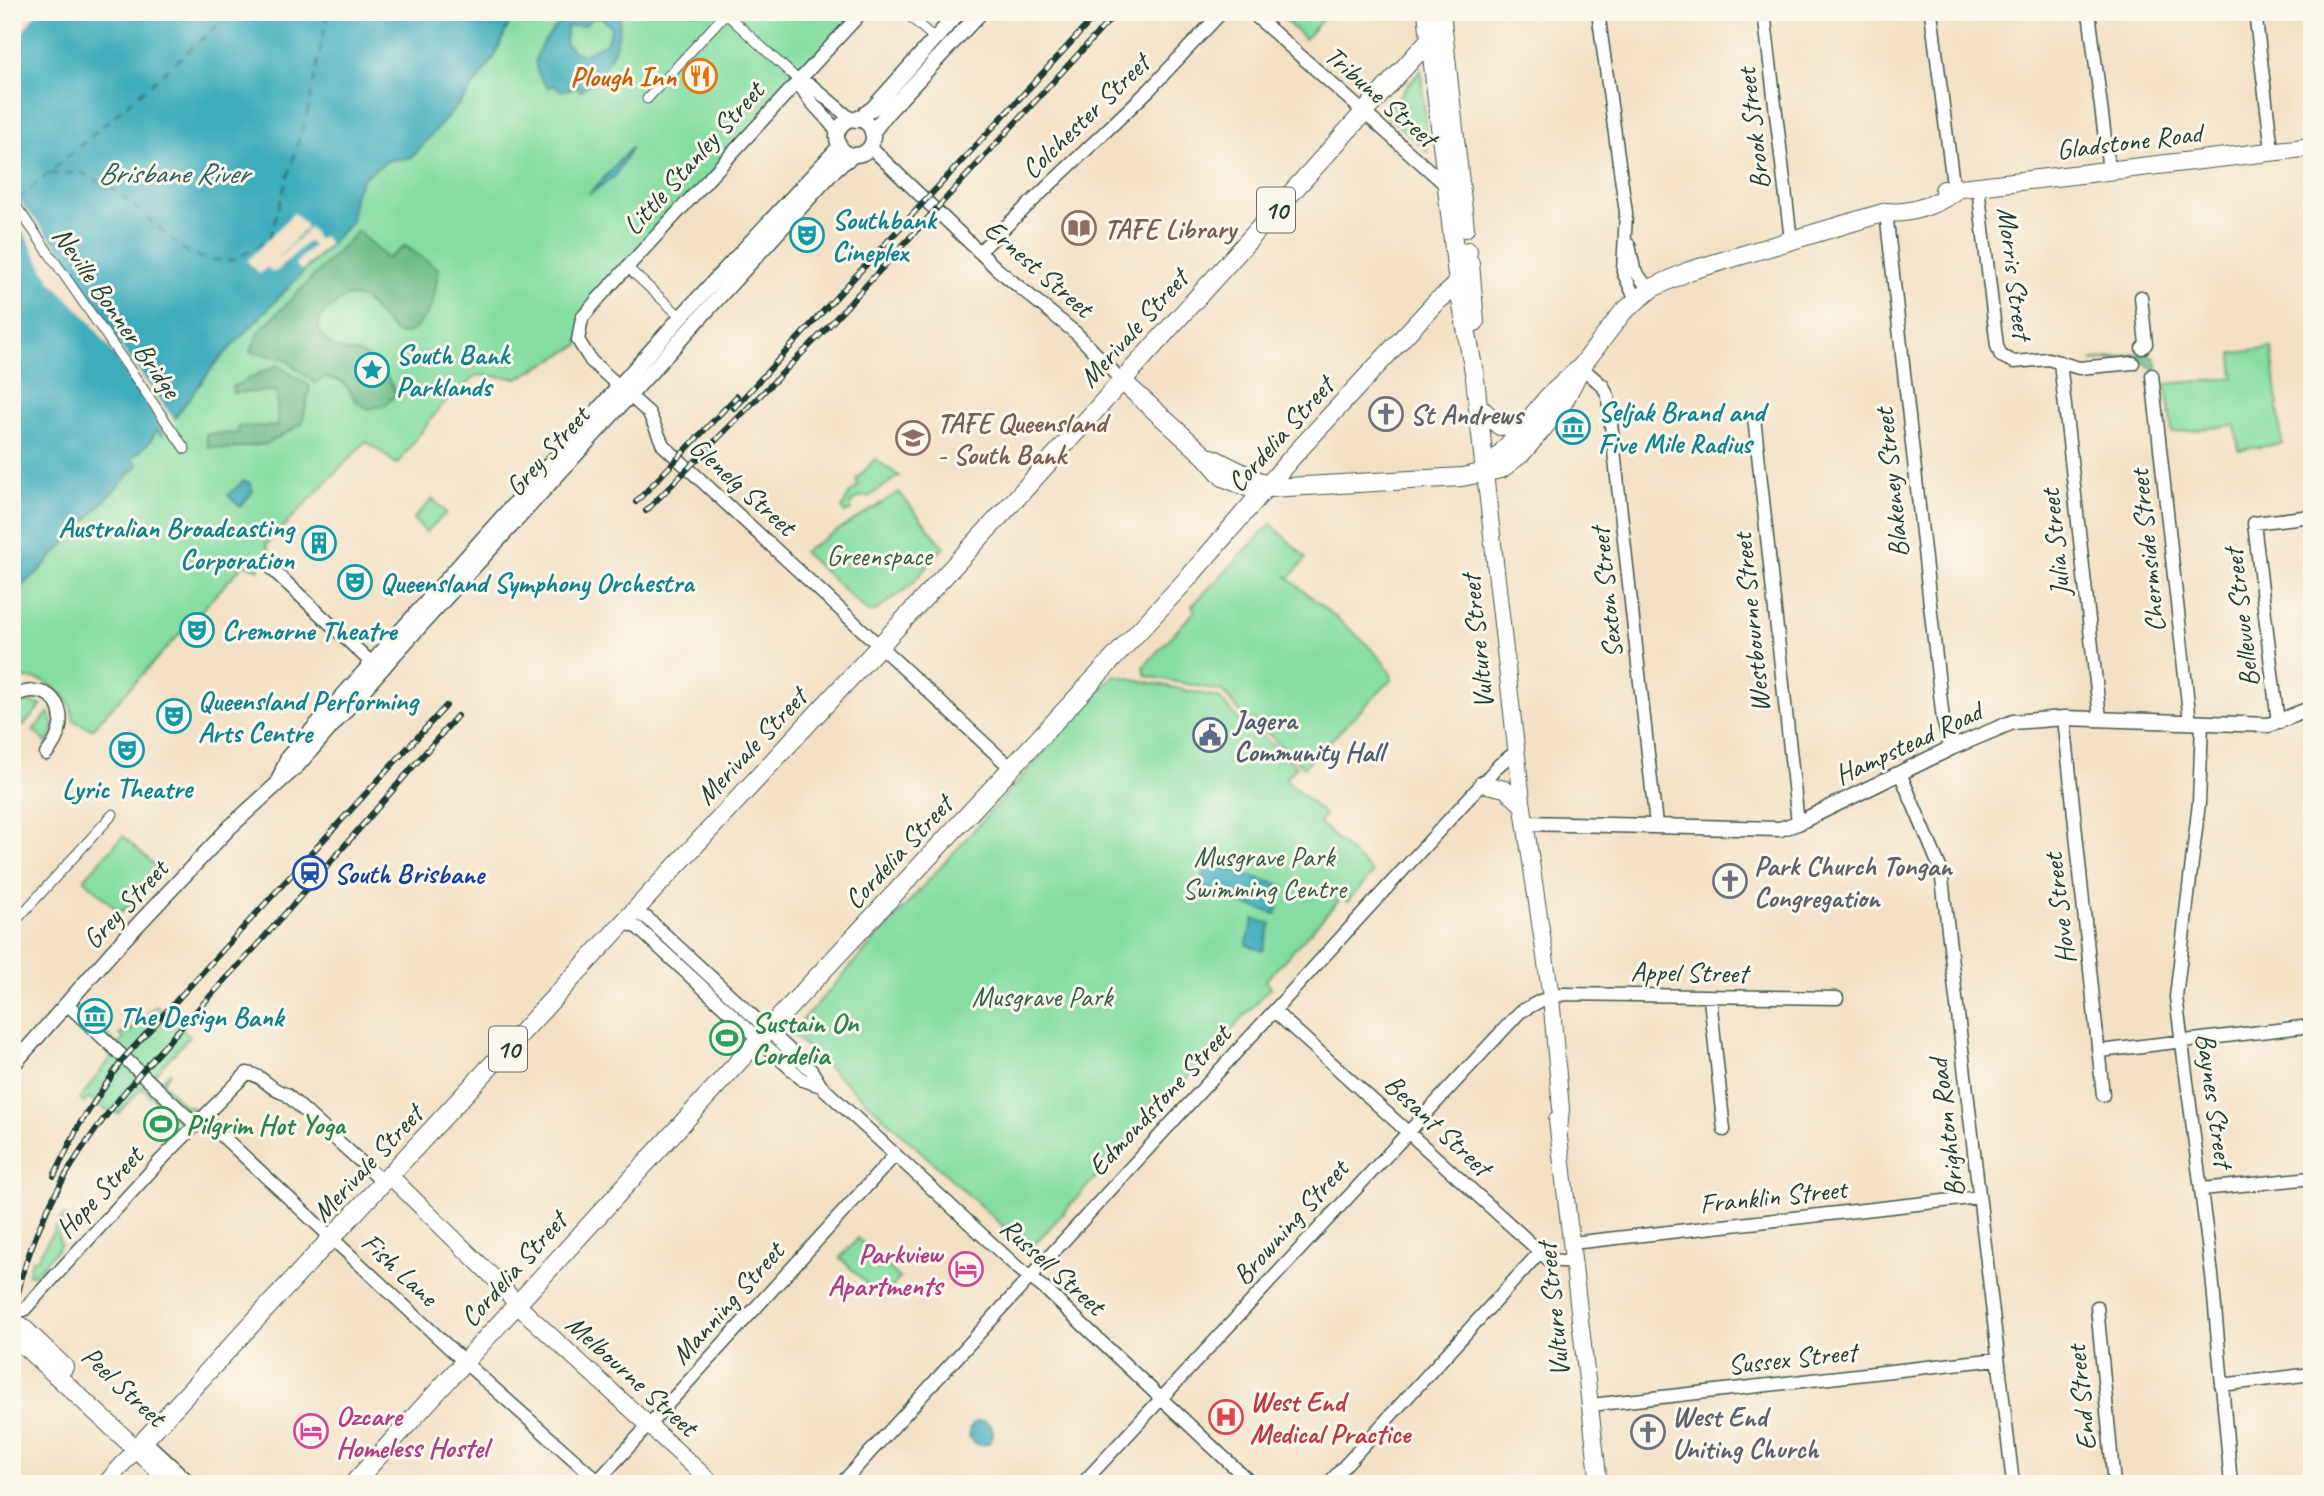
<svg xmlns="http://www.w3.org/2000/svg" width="2324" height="1496" font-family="Caveat,sans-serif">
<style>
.green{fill:#85dda3;stroke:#528d6c;stroke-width:2}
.forest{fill:#6cbc89;stroke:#467c5e;stroke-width:2}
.water{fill:#3dacbb;stroke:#2e7478;stroke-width:2;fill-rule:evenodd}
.pier{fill:#f3e1c6}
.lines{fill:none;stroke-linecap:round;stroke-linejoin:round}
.ferry{stroke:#285e5c;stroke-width:2;stroke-dasharray:9 7;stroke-linecap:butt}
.pedestrian-casing{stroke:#3f564a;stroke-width:11}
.minor-casing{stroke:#3f564a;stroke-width:15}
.tertiary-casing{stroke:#3f564a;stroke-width:17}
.secondary-casing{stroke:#3f564a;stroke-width:18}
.primary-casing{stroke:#3f564a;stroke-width:20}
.pedestrian{stroke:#fff;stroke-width:9}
.minor{stroke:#fff;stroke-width:12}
.tertiary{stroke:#fff;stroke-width:14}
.secondary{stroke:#fff;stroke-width:16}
.primary{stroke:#fff;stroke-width:18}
.rail-casing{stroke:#1f3d34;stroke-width:6}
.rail{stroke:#fbf7ec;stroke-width:3.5;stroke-dasharray:10;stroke-linecap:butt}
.labels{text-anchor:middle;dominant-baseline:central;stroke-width:6;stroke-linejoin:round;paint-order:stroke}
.shield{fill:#fbf7ec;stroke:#61756b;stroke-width:2}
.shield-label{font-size:26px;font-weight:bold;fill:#1f3d34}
.food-label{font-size:28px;font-weight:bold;fill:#c56008;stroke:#fbf7ec;text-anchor:end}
.street-label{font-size:28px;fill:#1f3d34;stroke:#fbf7ec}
.culture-label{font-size:28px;font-weight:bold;fill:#0d838f;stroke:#fbf7ec;text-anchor:start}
.education-label{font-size:28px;font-weight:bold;fill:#785e54;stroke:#fbf7ec;text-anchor:start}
.worship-label{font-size:28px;font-weight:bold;fill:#5b616d;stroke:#fbf7ec;text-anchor:start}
.park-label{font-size:28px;fill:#335d4a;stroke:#fbf7ec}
.service-label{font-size:28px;font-weight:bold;fill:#4e5e75;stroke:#fbf7ec;text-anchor:start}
.transit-label{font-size:28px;font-weight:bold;fill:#164399;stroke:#fbf7ec;text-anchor:start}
.leisure-label{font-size:28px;font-weight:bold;fill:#27864d;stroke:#fbf7ec;text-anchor:start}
.hotel-label{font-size:28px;font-weight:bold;fill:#b23c85;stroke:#fbf7ec;text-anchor:end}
.health-label{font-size:28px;font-weight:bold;fill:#be3a42;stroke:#fbf7ec;text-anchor:start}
.water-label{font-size:30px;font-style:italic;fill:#285e5c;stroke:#fbf7ec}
</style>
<rect width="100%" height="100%" fill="#fbf7ec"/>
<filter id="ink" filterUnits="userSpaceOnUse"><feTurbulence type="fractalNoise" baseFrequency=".0143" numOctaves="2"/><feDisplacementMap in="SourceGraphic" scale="14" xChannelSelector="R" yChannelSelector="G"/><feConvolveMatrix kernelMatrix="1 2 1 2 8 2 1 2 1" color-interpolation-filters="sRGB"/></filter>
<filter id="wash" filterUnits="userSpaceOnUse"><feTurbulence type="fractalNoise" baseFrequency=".00686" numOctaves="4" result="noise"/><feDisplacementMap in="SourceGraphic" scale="28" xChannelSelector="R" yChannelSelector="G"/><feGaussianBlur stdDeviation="1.57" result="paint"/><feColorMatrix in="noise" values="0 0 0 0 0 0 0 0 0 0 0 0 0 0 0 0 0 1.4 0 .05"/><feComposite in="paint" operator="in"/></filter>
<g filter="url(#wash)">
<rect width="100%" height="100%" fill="#f3e1c6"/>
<path class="green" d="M514,12H862L585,314L579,345L519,378L477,375L441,406L397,464L366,441L266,545L271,556L262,562L259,570L244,564L92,729L74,721C70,690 41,671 12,682V594L39,571L138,465L131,458L149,443L157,430L162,434L215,364L352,221L354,195L364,177L387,161L412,157L466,96L495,56Z
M1276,12H1329L1305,39Z
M1421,70L1428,152L1385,113Z
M2272,348L2282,444L2239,450L2235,425L2172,433L2166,384L2234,378L2232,353Z
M875,459L899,476L868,497L863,496L851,502V510L845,513L842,508L849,494L859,485L856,480Z
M899,492L944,547L910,586L874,612H868L803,552Z
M433,499L446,513L426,532L413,519Z
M1271,524L1306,558L1290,578L1286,576C1307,596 1391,656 1392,679L1304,767L1252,719L1249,722L1222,691L1146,676L1143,667L1195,611L1192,606Z
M1114,675L1218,697L1248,730L1252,727L1297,766L1285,779L1325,815L1319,823L1373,873L1347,902L1342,897L1265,981L1271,987L1029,1250L791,1033Z
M26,702L42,705L19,730L12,725V711Z
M49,712L54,727L48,744L33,730Z
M123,836L161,871L125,910L118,911L84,879Z
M156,1005L190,1036L153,1076L160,1082L171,1071L163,1083L184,1106H190L199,1114L186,1128L142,1088L118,1114L115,1111L112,1114L89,1098L84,1103L80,1099L113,1055L69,1014L77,1007L118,1045L124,1039L120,1035L127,1028L131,1031L133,1025L136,1026Z
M63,1215L66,1217L58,1238L61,1245L34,1275H28L32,1259H37Z
M858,1238L900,1278L882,1299L840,1258Z"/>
<path class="forest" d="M358,231L387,259L405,246L439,269L432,306L415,329L405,334L395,332L363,298L347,296C340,301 331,306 325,312C309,329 328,347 345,351C350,353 357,352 361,354C379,361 389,378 396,394L385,405L368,409L357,402L343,382L325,377L315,383L283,358L250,352L260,331Z
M2144,353L2155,358L2159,373L2137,358L2091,361Z
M277,365L310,386L302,424L266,444L229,449L208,447L206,434L238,433V427L278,426L277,391L233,393L232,387Z"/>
<path class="water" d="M12,12H514L495,56L466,96L412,157L387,161L364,177L354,195L352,221L215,364L162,435L156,430L149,443L132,458L138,465L39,571L12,594Z
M568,12H620C622,44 606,74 580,91L578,87L562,91L553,85L549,88C517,57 550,38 568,12ZM601,17L612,28L606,43L583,55L573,51L565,43L567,27L585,25L592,19Z
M632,147L615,176L589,194Z
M243,481L250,483L253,491L240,507L228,495Z
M1208,863L1284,886L1276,914L1199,891Z
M1254,919L1271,924L1263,951L1246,945Z
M969 1433a12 12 0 1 1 24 0a12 12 0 1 1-24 0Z"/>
<path class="pier" d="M12,12H37L12,46Z
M12,193L68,259L97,314L176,422L166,435L140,391L89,320L50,280L12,212Z
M294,213L307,227L274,263L310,227L318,240L323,236L330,243L302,271L295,264L313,246L308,241L277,271L272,272L267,267L260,274L247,261Z"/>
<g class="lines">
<path class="ferry" d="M48,174L82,173L116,191L189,254L211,260H234L269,239L308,110L328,12
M18,200L233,12"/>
</g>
</g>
<g filter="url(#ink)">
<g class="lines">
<g class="pedestrian-casing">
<path id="pedestrian" d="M724,12L798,80
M905,12L935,39
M647,99L727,12
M12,200L185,449
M627,267L681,317
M12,925L113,814"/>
</g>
<g class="minor-casing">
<path id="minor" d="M862,12L599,298L582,318L578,340L591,361L649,413L663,445L1011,768
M1251,12L1448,187
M1598,12L1626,213L1623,272L1636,300
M1764,12L1791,240
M1931,12L1954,192
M2089,12L2109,170
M2255,12L2272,150
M798,80C806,102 826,114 838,134
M798,80L812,86L852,120
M870,147L997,269L1077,334L1121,380
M1978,187L1997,346L2001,356L2014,362L2048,359L2079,368L2133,363
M1886,212L1943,720L1951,748
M1629,245L1634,269L1649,290
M979,252L1149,90L1222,12
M2141,297L2146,344L2142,348
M2060,362L2100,718
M1581,367L1603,386L1608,397L1656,825
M2152,375L2190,722
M1754,417L1798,823
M273,570L378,669
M12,697C55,675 77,719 46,754
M2064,718L2103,1095
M2202,723L2199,803L2176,997L2212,1275L2231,1484
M2278,723L2254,523L2312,516
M1900,773L1941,870L2013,1484
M634,913L647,918L811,1070L821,1086L1018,1268L1046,1290L1252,1484
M625,922L638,928L803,1080L821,1086
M1710,998L1724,1130
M67,1004L196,1125
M1274,1011L1549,1260L1574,1262
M2100,1051L2302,1027
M203,1118L471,1368L598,1481
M2202,1189L2312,1178
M1572,1243L1979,1197
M2097,1307L2114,1484
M24,1310L160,1161L247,1073C264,1075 270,1091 286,1094L384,1183
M2221,1385L2312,1374
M1591,1405L1998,1359
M595,1484L895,1155
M841,1484L1500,764L1516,752
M1082,1484L1520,1012L1540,1001L1564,994L1837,998
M1328,1484L1540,1252"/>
</g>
<g class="tertiary-casing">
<path id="tertiary" d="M837 137a18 18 0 1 1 36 0a18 18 0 1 1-36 0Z
M856,120L873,108L959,12
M872,133L887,113L981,12
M279,779L288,757L681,317L840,146
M1525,823L1780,829L1798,823L1951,748L2013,722L2064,718L2269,725L2312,708
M12,1066L113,951L230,827L298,765L393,656L837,167L854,155
M144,1441L190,1484"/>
</g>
<g class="secondary-casing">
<path id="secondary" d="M1485,473L1522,801L1551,997L1561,1109L1559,1130
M1482,784L1505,789L1523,806
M1557,1120L1599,1484
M390,1176L503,1287L516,1304L713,1484
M105,1484L136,1449"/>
</g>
<g class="primary-casing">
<path id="primary" d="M1427,12L1458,284L1475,378L1485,473
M1441,12L1465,228
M1944,190L2312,147
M1470,263L1475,322
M1121,380L1205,456L1223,477L1252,489L1462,477L1501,469L1522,453L1561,407L1579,372
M1479,407L1500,426L1526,424
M1212,458L1268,486
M1485,473L1548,397L1581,367L1623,312L1652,288L1689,271L1886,212C1909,215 1935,205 1954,192
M21,1326L64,1367
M19,1341L174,1484
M136,1449L1013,502L1430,39
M353,1484L752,1047L1189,577L1294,455L1436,302C1459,286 1464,279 1468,251"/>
</g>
<use href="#pedestrian" class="pedestrian"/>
<use href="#minor" class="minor"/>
<use href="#tertiary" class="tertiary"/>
<use href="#secondary" class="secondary"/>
<use href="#primary" class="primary"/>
<g class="rail-casing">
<path id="rail" d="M734,408L1099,12
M636,502L737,396
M646,511L826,329L1117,12
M54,1176L79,1125L123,1059L446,706
M12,1328C31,1167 157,1057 259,943C326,868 391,792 457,716"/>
</g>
<use href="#rail" class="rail"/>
</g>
</g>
<defs>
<g id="restaurant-ring" transform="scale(1.75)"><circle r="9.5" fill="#fbf7ec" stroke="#e8710a" stroke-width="1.5"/><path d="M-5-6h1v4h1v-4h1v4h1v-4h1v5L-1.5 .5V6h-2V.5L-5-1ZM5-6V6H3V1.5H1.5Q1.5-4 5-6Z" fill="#e8710a"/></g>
<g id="library-ring" transform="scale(1.75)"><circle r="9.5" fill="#fbf7ec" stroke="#8d6e63" stroke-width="1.5"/><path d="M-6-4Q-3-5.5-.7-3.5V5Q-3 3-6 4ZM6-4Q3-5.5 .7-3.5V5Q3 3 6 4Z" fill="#8d6e63"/></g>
<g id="theatre-ring" transform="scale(1.75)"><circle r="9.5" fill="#fbf7ec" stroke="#0f9aa8" stroke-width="1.5"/><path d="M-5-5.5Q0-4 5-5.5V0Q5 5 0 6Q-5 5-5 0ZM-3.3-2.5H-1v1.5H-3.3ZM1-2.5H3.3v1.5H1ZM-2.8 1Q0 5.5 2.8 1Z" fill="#0f9aa8"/></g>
<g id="sight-ring" transform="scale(1.75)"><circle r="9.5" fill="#fbf7ec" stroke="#0f9aa8" stroke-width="1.5"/><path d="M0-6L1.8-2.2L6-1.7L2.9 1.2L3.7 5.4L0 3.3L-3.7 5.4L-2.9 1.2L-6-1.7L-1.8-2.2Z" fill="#0f9aa8"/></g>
<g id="church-ring" transform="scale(1.75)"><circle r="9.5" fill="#fbf7ec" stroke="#6b7280" stroke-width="1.5"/><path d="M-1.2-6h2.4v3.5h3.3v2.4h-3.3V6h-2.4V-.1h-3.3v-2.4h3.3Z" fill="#6b7280"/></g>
<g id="museum-ring" transform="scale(1.75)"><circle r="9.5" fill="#fbf7ec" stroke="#0f9aa8" stroke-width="1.5"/><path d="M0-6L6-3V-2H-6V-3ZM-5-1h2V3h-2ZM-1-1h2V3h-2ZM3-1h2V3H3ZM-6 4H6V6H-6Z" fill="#0f9aa8"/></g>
<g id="university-ring" transform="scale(1.75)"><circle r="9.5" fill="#fbf7ec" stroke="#8d6e63" stroke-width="1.5"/><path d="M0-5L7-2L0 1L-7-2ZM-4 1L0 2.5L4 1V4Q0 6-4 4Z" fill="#8d6e63"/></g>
<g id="building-ring" transform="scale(1.75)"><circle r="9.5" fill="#fbf7ec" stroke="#0f9aa8" stroke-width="1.5"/><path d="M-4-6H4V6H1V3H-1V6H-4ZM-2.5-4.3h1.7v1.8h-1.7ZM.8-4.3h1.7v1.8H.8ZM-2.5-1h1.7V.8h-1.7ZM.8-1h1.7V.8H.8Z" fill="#0f9aa8"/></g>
<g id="civic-ring" transform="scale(1.75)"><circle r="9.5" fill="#fbf7ec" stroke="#5c6f8a" stroke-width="1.5"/><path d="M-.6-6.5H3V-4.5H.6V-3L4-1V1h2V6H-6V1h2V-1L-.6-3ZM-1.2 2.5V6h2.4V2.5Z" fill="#5c6f8a"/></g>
<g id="station-ring" transform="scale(1.75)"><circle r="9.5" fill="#fbf7ec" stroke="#1a4fb4" stroke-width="1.5"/><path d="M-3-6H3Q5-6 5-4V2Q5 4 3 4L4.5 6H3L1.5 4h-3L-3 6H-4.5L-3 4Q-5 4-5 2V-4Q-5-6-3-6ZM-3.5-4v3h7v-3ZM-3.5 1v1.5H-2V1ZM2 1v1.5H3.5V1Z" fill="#1a4fb4"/></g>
<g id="stadium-ring" transform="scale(1.75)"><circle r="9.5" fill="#fbf7ec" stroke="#2e9e5b" stroke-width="1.5"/><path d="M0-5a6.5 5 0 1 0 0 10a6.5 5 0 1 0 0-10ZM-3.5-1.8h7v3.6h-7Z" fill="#2e9e5b"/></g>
<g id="hotel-ring" transform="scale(1.75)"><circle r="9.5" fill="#fbf7ec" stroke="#d1479c" stroke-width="1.5"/><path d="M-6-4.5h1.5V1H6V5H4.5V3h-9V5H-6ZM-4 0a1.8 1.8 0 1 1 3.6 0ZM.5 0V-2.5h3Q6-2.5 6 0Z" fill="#d1479c"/></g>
<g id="hospital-ring" transform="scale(1.75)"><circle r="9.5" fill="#fbf7ec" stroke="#e0444e" stroke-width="1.5"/><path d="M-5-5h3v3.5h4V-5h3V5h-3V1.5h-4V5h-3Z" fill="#e0444e"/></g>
</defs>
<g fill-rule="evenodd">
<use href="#restaurant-ring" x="700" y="76"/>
<use href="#library-ring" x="1079" y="228"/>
<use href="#theatre-ring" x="807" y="235"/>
<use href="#sight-ring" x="372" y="370"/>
<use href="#church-ring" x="1386" y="414"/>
<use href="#museum-ring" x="1573" y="427"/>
<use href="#university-ring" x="913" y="438"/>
<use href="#building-ring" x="319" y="543"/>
<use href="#theatre-ring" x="355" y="582"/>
<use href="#theatre-ring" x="197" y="630"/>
<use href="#theatre-ring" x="174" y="716"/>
<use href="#civic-ring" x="1210" y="735"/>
<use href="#theatre-ring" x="127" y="750"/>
<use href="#station-ring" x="310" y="873"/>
<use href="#church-ring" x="1730" y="881"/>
<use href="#museum-ring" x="95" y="1016"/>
<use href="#stadium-ring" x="727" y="1038"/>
<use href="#stadium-ring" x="161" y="1124"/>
<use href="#hotel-ring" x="966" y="1269"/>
<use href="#hospital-ring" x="1226" y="1417"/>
<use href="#hotel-ring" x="311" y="1431"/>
<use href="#church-ring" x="1648" y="1432"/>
</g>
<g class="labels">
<g class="shield">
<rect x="1257" y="187.5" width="38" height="45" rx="5"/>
<rect x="489" y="1026.5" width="38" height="45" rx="5"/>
</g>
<g class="shield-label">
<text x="1276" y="210">10</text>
<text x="508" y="1049">10</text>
</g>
<g class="food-label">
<text x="676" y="76">Plough Inn</text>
</g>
<g class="street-label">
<text transform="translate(1381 96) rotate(41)">Tribune Street</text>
<text transform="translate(1085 116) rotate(-44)">Colchester Street</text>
<text transform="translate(1753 129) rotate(-97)">Brook Street</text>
<text transform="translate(2129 141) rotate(-7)">Gladstone Road</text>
<text transform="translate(693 158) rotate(-48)">Little Stanley Street</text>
<text transform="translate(1039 268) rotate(41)">Ernest Street</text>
<text transform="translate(2015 273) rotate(83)">Morris Street</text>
<text transform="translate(117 312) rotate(55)">Neville Bonner Bridge</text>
<text transform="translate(1133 328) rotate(-48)">Merivale Street</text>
<text transform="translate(1280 434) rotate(-48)">Cordelia Street</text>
<text transform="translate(547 451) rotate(-48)">Grey Street</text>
<text transform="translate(1891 483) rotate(-96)">Blakeney Street</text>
<text transform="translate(743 486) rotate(42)">Glenelg Street</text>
<text transform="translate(2055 543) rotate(-96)">Julia Street</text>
<text transform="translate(2147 551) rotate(-96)">Chermside Street</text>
<text transform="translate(1606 593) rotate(-96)">Sexton Street</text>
<text transform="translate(2241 618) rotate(-97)">Bellevue Street</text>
<text transform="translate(1751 623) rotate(-96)">Westbourne Street</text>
<text transform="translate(1477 642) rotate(-96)">Vulture Street</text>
<text transform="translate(1908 743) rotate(-25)">Hampstead Road</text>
<text transform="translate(751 746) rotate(-47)">Merivale Street</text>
<text transform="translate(898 852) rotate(-47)">Cordelia Street</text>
<text transform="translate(125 904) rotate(-47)">Grey Street</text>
<text transform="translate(2059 909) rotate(-97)">Hove Street</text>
<text transform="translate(1689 972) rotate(1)">Appel Street</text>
<text transform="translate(1159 1100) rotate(-47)">Edmondstone Street</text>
<text transform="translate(2215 1100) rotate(82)">Baynes Street</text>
<text transform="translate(1438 1125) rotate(43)">Besant Street</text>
<text transform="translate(1946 1128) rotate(-97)">Brighton Road</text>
<text transform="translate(367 1163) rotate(-47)">Merivale Street</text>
<text transform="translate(99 1192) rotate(-47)">Hope Street</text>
<text transform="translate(1773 1196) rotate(-6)">Franklin Street</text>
<text transform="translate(1290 1222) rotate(-48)">Browning Street</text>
<text transform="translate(1053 1266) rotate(42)">Russell Street</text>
<text transform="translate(400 1269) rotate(43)">Fish Lane</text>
<text transform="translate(513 1269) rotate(-48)">Cordelia Street</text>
<text transform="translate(727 1303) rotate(-48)">Manning Street</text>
<text transform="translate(1553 1310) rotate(-96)">Vulture Street</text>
<text transform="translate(1792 1358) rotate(-6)">Sussex Street</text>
<text transform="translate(632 1375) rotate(42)">Melbourne Street</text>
<text transform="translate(124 1386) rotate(43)">Peel Street</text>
<text transform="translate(2081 1398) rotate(-96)">End Street</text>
</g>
<g class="culture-label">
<text x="832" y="219">Southbank<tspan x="832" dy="32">Cineplex</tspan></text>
<text x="396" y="354">South Bank<tspan x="396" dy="32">Parklands</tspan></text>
<text x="1598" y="411">Seljak Brand and<tspan x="1598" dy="32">Five Mile Radius</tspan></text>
<text x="294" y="527" text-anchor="end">Australian Broadcasting<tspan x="294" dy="32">Corporation</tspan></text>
<text x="380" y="582">Queensland Symphony Orchestra</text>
<text x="222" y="630">Cremorne Theatre</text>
<text x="198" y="700">Queensland Performing<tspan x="198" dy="32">Arts Centre</tspan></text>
<text x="127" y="788" text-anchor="middle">Lyric Theatre</text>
<text x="119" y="1016">The Design Bank</text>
</g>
<g class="education-label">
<text x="1104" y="228">TAFE Library</text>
<text x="937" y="422">TAFE Queensland<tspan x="937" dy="32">- South Bank</tspan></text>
</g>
<g class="worship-label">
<text x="1410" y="414">St Andrews</text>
<text x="1754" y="865">Park Church Tongan<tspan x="1754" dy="32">Congregation</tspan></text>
<text x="1672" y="1416">West End<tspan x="1672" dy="32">Uniting Church</tspan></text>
</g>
<g class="park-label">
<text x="879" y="555">Greenspace</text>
<text x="1264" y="856">Musgrave Park<tspan x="1264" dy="32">Swimming Centre</tspan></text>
<text x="1042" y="996">Musgrave Park</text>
</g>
<g class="service-label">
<text x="1234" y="719">Jagera<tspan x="1234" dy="32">Community Hall</tspan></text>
</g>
<g class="transit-label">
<text x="334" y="873">South Brisbane</text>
</g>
<g class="leisure-label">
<text x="752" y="1022">Sustain On<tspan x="752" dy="32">Cordelia</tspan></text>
<text x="186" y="1124">Pilgrim Hot Yoga</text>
</g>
<g class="hotel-label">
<text x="942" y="1253">Parkview<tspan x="942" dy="32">Apartments</tspan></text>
<text x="336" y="1415" text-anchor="start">Ozcare<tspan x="336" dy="32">Homeless Hostel</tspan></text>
</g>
<g class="health-label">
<text x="1250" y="1401">West End<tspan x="1250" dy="32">Medical Practice</tspan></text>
</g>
<g class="water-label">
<text x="173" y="173">Brisbane River</text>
</g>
</g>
<rect width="2324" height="1496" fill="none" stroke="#fbf7ec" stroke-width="42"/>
</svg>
